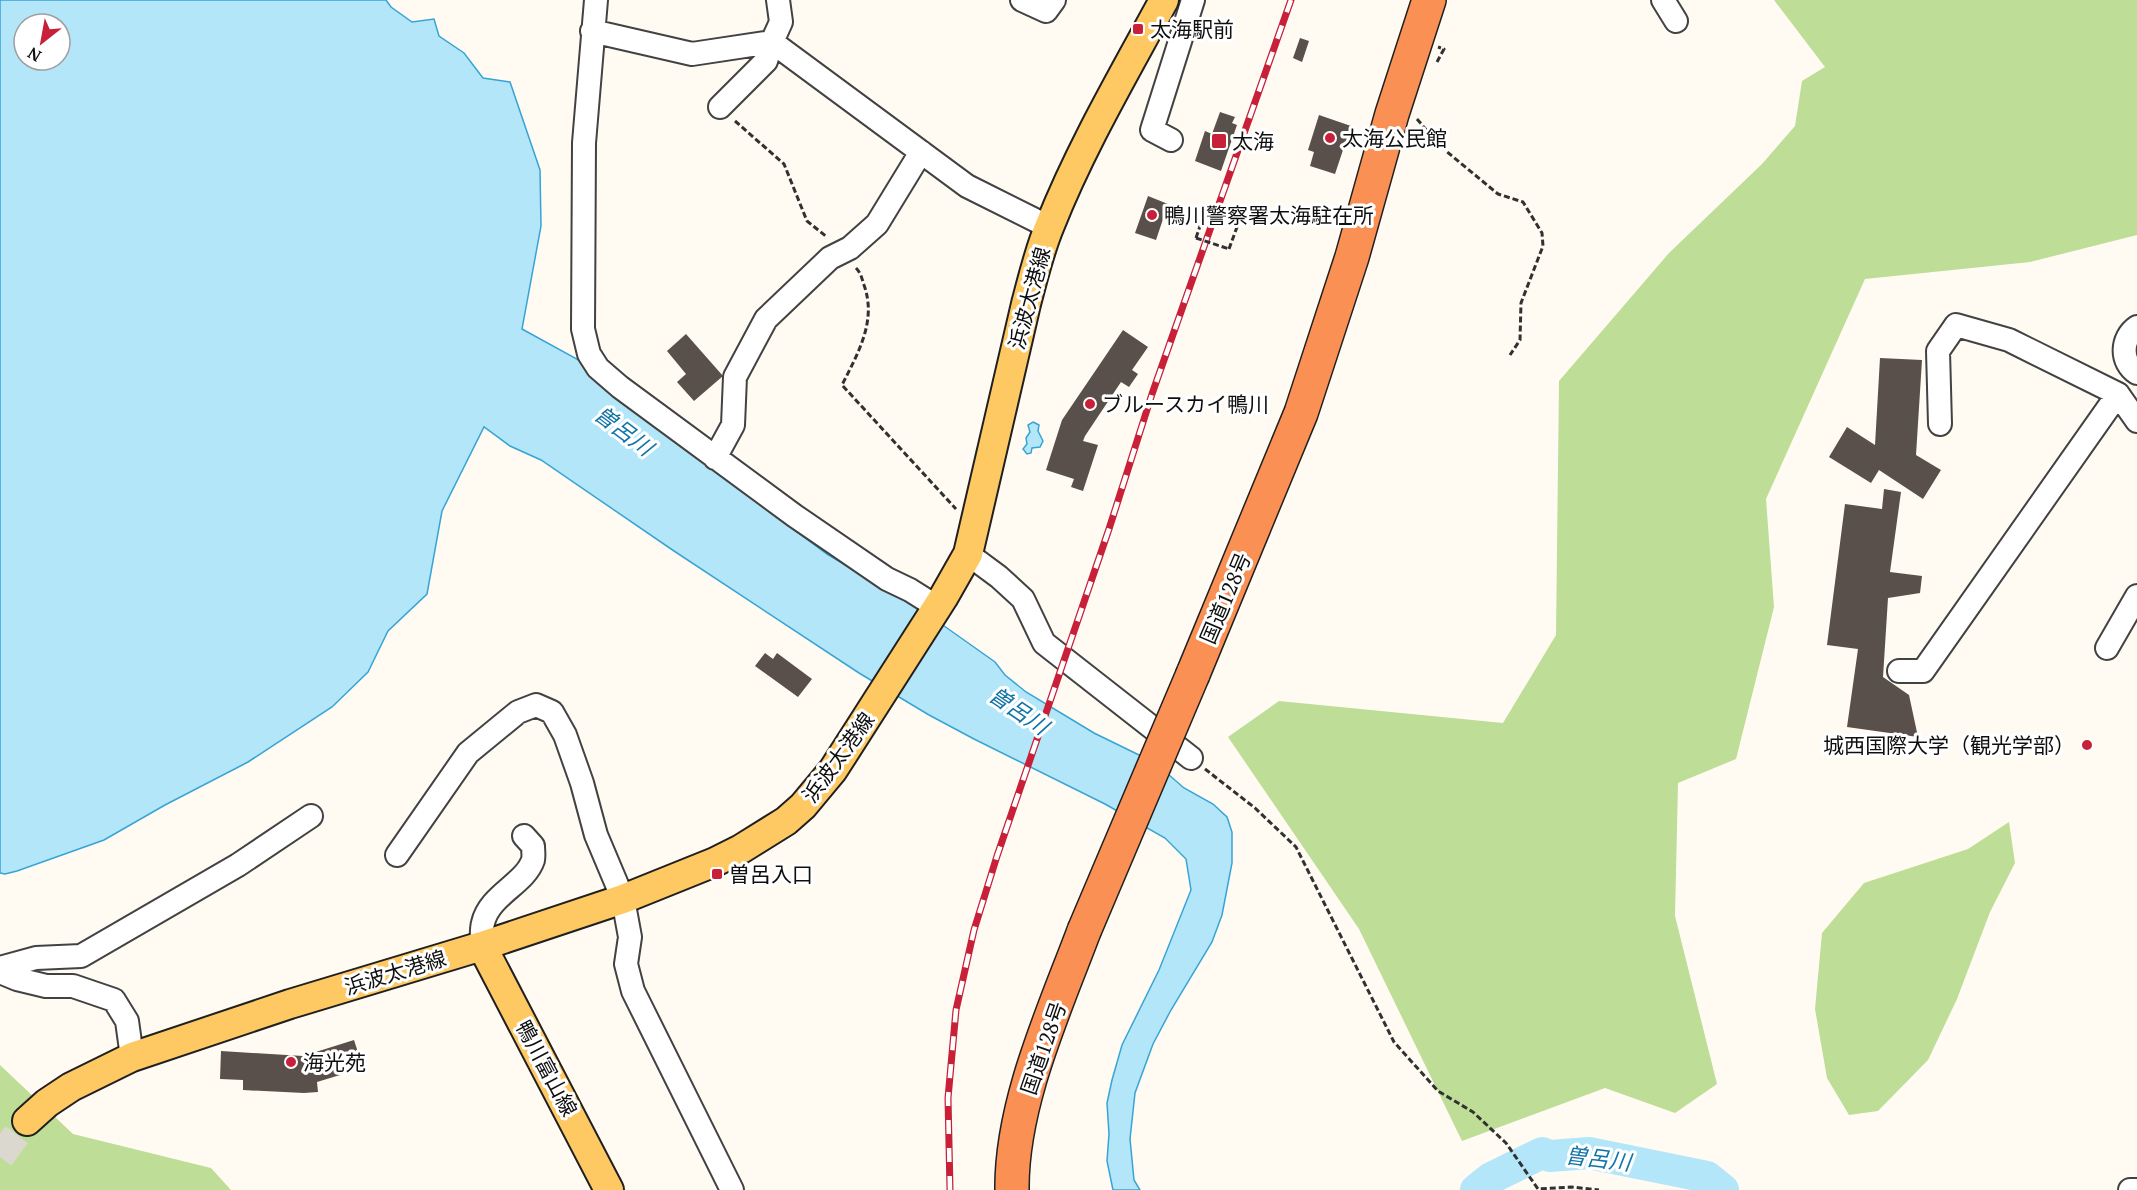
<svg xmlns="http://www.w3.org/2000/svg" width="2137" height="1190" font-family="'PT Serif','Noto Sans JP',serif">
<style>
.forest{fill:#bedd97}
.water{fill:#b4e6f9;stroke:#37a4d4;stroke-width:1.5;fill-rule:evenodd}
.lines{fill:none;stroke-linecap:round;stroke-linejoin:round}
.river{stroke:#b4e6f9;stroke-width:32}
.building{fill:#594f4b}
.major-tunnel{stroke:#dbd8d0;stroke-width:28;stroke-dasharray:28 14;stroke-linecap:butt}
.minor-casing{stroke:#424242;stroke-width:26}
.major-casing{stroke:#202020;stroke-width:32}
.highway-casing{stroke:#202020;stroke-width:36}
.path{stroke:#313131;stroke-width:3;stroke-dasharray:6 3;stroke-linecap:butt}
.minor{stroke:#fff;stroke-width:22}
.major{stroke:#fec963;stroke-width:28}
.highway{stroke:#fa9054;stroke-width:33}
.rail-casing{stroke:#c72038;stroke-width:7}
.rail{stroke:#fff;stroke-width:4.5;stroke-dasharray:14;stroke-linecap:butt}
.highway-bridge-casing{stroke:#202020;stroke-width:36;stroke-linecap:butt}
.path-bridge{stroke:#313131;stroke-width:3;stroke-dasharray:6 3;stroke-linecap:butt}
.highway-bridge{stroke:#fa9054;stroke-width:33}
.poi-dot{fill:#c72038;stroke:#fff;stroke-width:2}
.labels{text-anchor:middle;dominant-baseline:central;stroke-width:6;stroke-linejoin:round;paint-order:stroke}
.poi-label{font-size:21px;fill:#0f0f0f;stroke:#fff;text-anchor:start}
.street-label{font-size:21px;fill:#0f0f0f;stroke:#fff}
.water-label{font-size:22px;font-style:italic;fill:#1275a8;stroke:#fff}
</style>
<rect width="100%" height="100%" fill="#fffbf2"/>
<path class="forest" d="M1774,0H2137V235L2030,262L1865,279L1766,499L1774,607L1736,759L1678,783L1675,916L1717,1084L1675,1113L1605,1088L1462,1141L1359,929L1228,737L1279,701L1503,723L1556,635L1559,381L1669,253L1762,164L1795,126L1802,81L1825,67Z
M2009,822L2015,863L1990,912L1957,999L1928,1060L1878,1111L1849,1115L1827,1078L1815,1009L1822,933L1864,883L1968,849Z
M0,1065L73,1134L211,1168L231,1190H0Z"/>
<path class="water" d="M0,0H386L391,7L412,22L434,19L439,36L464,53L483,78L510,82L540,170L541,226L522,329L586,364L726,479L827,554L918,608L947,628L995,662L1005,675L1026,692L1094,733L1139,755L1168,774L1184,788L1213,804L1227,817L1232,832V863L1222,915L1212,942L1171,1010L1153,1044L1135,1093L1130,1139L1134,1180L1140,1190H1113L1107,1161L1109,1134L1107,1103L1112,1080L1122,1045L1159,970L1191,890L1186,859L1165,838L1105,804L974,739L929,715L859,673L674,551L541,460L510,446L484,427L442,511L427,594L388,631L368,672L332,707L248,762L165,805L104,840L17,871L5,874L0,873ZM24,24H60V60H24Z
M1033,422L1039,425L1038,431L1043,441L1040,447L1032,448L1031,453L1027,454L1023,449L1027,444L1026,438L1030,432L1028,425Z"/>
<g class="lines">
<path class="river" d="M1476,1190L1491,1178L1542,1153L1550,1156L1589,1153L1707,1177L1723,1190"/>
</g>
<path class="building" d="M1300,38L1309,41L1302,62L1293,58Z
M1220,112L1235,117L1232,123L1237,125L1221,171L1195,161L1205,131L1212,134Z
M1319,115L1351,126L1335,174L1310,166L1314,152L1308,150Z
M1148,196L1168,204L1156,240L1135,233Z
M1123,330L1148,347L1132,370L1138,374L1129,387L1121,382L1085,436L1083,441L1098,445L1083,491L1071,487L1074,479L1046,470L1062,420Z
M686,334L723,376L694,401L677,382L686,374L667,351Z
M1880,358L1922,360L1916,455L1941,470L1923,499L1879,470L1871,483L1829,457L1847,427L1875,445Z
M1884,489L1901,492L1890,572L1922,576L1920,593L1888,598L1883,677L1909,695L1918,737L1847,727L1858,649L1827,645L1845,504L1882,509Z
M765,653L773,659L777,653L812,679L798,697L755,666Z
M354,1040L363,1068L317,1082L318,1092L304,1093L243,1090V1080L220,1079L221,1051L303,1056Z"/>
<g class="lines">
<path class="major-tunnel" d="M0,1157L27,1121"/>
<g class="minor-casing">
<path id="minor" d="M596,0L584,143L583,329L589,354L598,368L620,387L795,516L887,579L910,590L937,607
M1022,0L1046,11L1054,0
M1663,0L1676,21
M592,31L692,54L772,42L781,22L778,0
M720,107L766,61L772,42L967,186L1049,227
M1171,140L1152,130L1193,0
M2137,327C2121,338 2120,362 2137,373
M1940,424L1938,351L1956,325L2009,340L2118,394L2137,421
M715,458L733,425L735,377L766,319L830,258L850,248L877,224L921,152
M968,554L999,577L1023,599L1044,643L1191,758
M2107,648L2137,596
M1899,671H1923L2118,394
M397,855L468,753L518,712L536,705L552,712L565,735L582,783L596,835L623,899L630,937L626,964L633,991L732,1190
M482,946C482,938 481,930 483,923C489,895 525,884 533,860C534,856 533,850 533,846L524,836
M0,968L36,958L81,956L238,865L311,816
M0,972L17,979L46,986H73L114,1000L127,1021L132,1057
M2130,1190H2137"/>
</g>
<g class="major-casing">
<path id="major" d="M482,946L609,1190
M27,1121L47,1103L71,1087L132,1057L290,1004L482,946L623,899L715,862L741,849L786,821L803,806L833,770L943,598L968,554L1026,304C1033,278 1039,251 1050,225C1081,147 1124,74 1164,0"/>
</g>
<g class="highway-casing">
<path id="highway" d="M1193,674L1301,413L1352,257L1392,114L1429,0
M1012,1190C1011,1104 1054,1011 1084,931"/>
</g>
<path class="path" d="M1437,62L1444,49L1438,47
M1417,119L1440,146L1498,194L1523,202L1542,233L1543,246L1521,303L1520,340L1510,355
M735,121L784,164L807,221L827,237
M1196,238L1207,205
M1229,249L1241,216
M856,268C861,273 862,279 864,285C877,321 858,353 842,385L956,509
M1205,769L1255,808L1296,847L1394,1042L1438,1091L1473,1112L1506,1143L1538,1189L1571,1187L1599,1190"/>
<use href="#minor" class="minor"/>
<use href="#major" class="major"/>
<use href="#highway" class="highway"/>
<g class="rail-casing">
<path id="rail" d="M950,1190L948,1098L956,1010L974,930L997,856L1109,529L1152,394L1291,0"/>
</g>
<use href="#rail" class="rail"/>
<g class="highway-bridge-casing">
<path id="highway-bridge" d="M1084,931L1193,674"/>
</g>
<path class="path-bridge" d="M1196,238L1229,249"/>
<use href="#highway-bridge" class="highway-bridge"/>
</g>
<g class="poi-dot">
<rect x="1132" y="23" width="12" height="12" rx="3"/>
<circle cx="1330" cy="138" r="6"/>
<rect x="1211" y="133" width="16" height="16" rx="3"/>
<circle cx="1152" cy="215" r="6"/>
<circle cx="1090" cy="404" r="6"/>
<circle cx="2087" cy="745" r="6"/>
<rect x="711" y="868" width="12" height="12" rx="3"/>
<circle cx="291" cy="1062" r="6"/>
</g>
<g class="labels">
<g class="poi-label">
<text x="1150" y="29">太海駅前</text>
<text x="1342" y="138">太海公民館</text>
<text x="1232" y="141">太海</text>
<text x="1164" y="215">鴨川警察署太海駐在所</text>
<text x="1102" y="404">ブルースカイ鴨川</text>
<text x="2075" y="745" text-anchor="end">城西国際大学（観光学部）</text>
<text x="729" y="874">曽呂入口</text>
<text x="303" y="1062">海光苑</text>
</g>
<g class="street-label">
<text transform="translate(1029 298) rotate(-75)">浜波太港線</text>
<text transform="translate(1225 598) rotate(-67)">国道128号</text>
<text transform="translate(838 757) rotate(-54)">浜波太港線</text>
<text transform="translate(395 972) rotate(-17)">浜波太港線</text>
<text transform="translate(1043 1048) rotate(-71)">国道128号</text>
<text transform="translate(547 1068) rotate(62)">鴨川富山線</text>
</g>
<g class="water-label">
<text transform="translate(624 430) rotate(37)">曽呂川</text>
<text transform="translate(1019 710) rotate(34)">曽呂川</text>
<text transform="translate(1598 1158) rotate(7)">曽呂川</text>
</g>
</g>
<g transform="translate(42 42) rotate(211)"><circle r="28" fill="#ffffff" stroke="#9f9f9f" stroke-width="1.5"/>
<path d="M0-4.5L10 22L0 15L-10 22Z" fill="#c72038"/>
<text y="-9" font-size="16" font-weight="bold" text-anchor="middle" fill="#0f0f0f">N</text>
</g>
</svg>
